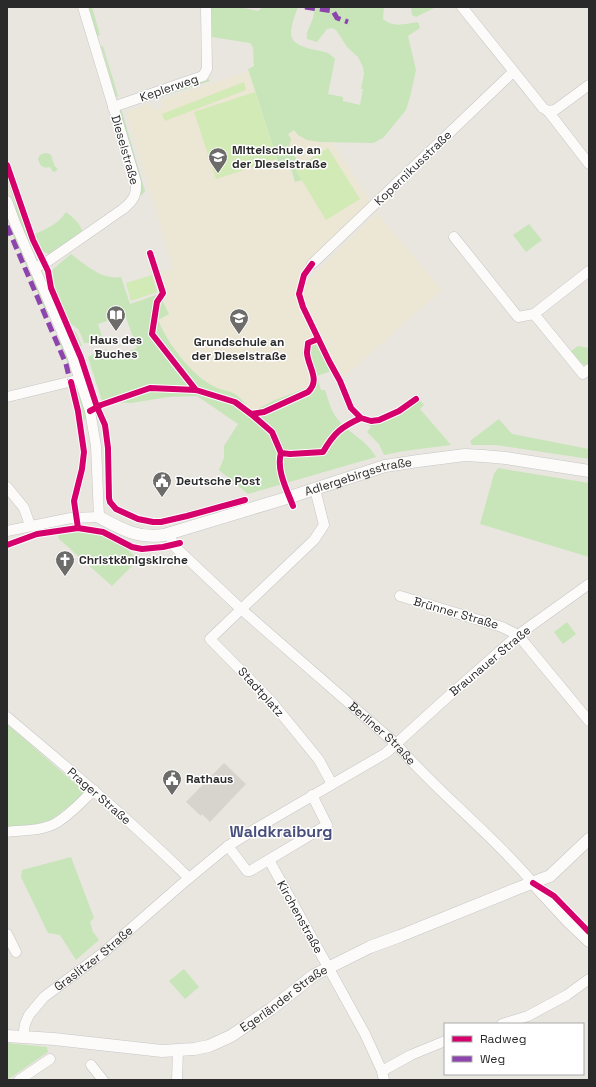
<svg xmlns="http://www.w3.org/2000/svg" width="596" height="1087" font-family="'Space Grotesk',sans-serif">
<style>
.education{fill:#ece6d4}
.green{fill:#c7e5b8}
.pitch{fill:#d2eab5}
.plaza{fill:#d7d4ce}
.lines{fill:none;stroke-linecap:round;stroke-linejoin:round}
.minor-casing{stroke:#c6c5c6;stroke-width:11}
.tertiary-casing{stroke:#c6c5c6;stroke-width:13}
.minor{stroke:#fcfbfa;stroke-width:10}
.tertiary{stroke:#fcfbfa;stroke-width:12}
.quiet{stroke:#8e44ad;stroke-width:5;stroke-dasharray:10 5;stroke-linecap:butt}
.cycleway-casing{stroke:#fff;stroke-width:8}
.cycleway{stroke:#d6006c;stroke-width:6}
.labels{text-anchor:middle;dominant-baseline:central;stroke-width:3;stroke-linejoin:round;paint-order:stroke}
.street-label{font-size:12px;fill:#2a2a2a;stroke:#fff}
.poi-label{font-size:12px;font-weight:bold;fill:#2a2a2a;stroke:#fff;text-anchor:start}
.district-label{font-size:16px;font-weight:bold;fill:#494f7c;stroke:#fff}
</style>
<rect width="100%" height="100%" fill="#e9e6e0"/>
<path class="education" d="M249,71L279,165L298,161L289,147L288,134L294,130L320,142H332L371,202L309,261L300,274L296,293L297,302L316,341L304,347L302,353L313,380L307,388L275,400L252,412L234,393L215,388L193,372L174,348L162,328L158,319L169,314L157,292L152,275L173,268L127,115L130,110L151,103L153,110L163,107L161,100Z
M377,213L442,290L343,378L314,325L308,310L303,294L304,288L309,279Z"/>
<path class="green" d="M89,7H92L100,35L97,36Z
M211,7H238L258,11L263,7H298C295,15 292,23 291,31C289,49 317,49 328,53C330,54 333,57 335,59L328,94L343,97V101L360,105L363,89H361L364,74L363,67L358,57L347,47L336,30L332,28L327,29L317,42L307,39C305,28 316,21 314,7H384L383,19C394,28 404,24 418,22L420,28L408,36L416,70L410,97L406,110L383,138L373,143L320,142L307,140L298,135L294,130L288,134L291,139L289,147L300,165L295,169L302,180L295,182L289,162L279,165L248,69L254,66L253,47L250,43L212,37Z
M411,7H436L416,17L412,15Z
M101,46H103L118,96L116,97Z
M209,79L210,81L142,103L141,100Z
M121,108L145,191L142,195H140L141,190L119,110Z
M45,153C54,154 51,158 54,164C54,166 56,167 58,169L56,171L53,172L50,167C43,169 40,166 38,159L40,155Z
M7,171L31,241L36,250L31,246L28,242L15,210L16,208L7,178Z
M66,212C72,217 82,224 82,232L49,254L42,251L33,235C48,228 57,225 66,212Z
M529,224L542,240L526,252L513,235Z
M12,227L28,265L26,266L10,229Z
M71,254C86,265 101,280 121,277L130,304L159,294L169,314L158,320C168,344 191,375 215,387C220,390 227,390 233,393C240,396 247,406 252,412L275,400L307,388L313,380L302,353L304,347L316,341L331,371L317,376L321,390H325C328,398 330,409 336,417C347,433 365,438 376,457L248,494L219,470L224,458V446L238,424L197,396L168,397L131,403L102,401L88,357L106,349L110,358L137,348L125,315L98,324L103,340L94,343H84L82,337L78,329L68,322L54,290L52,280L51,273L53,269Z
M32,274L49,314L47,315L30,275Z
M70,327L76,332L82,346H78Z
M60,339L70,364V372L68,364L58,340Z
M578,346L589,348V363L586,366L582,364L571,351Z
M83,357H84L98,401L95,400Z
M75,388C82,394 85,410 86,419L82,422Z
M420,400L424,405L420,409L451,445L404,451L384,455L379,444L367,432L371,427L362,420C385,428 402,412 420,400Z
M499,419L512,434L589,449V459L496,445H472L470,441Z
M498,468L589,483V557L480,524L494,474Z
M76,530C102,532 121,540 138,560L112,586L59,539L57,532Z
M567,622L576,634L563,644L554,632Z
M7,724L86,793L51,820L25,827L7,829Z
M71,857L94,918L90,922L93,932L99,940L76,960L60,935L48,933L21,877L22,870Z
M184,969L199,987L185,999L169,981Z
M7,1043L47,1047L48,1052L7,1080Z"/>
<path class="pitch" d="M244,82L246,90L165,121L162,114Z
M255,92L277,159L216,179L194,112Z
M328,148L360,199L326,220L295,169Z
M152,275L157,292L131,301L126,283Z"/>
<path class="plaza" d="M224,763L246,784L210,822L202,814L201,816L186,802Z"/>
<g class="lines">
<g class="minor-casing">
<g id="minor">
<path d="M462,7L543,108L548,111"/>
<path d="M113,107L203,76L207,69L206,7"/>
<path d="M548,111L589,164"/>
<path d="M548,111L555,110L589,85"/>
<path d="M7,201L15,223L71,353L90,411L96,446L99,517L71,518L7,531"/>
<path d="M454,237L518,317L534,314L589,271"/>
<path d="M312,264L513,72"/>
<path d="M34,267L44,264L123,209C133,201 137,195 136,182L83,7"/>
<path d="M534,314L583,374L589,369"/>
<path d="M7,397L81,379"/>
<path d="M7,487L24,508L30,525"/>
<path d="M315,489L324,525L314,540L210,639L271,701L319,760L332,784"/>
<path id="s1" d="M170,534L173,545L241,609L396,744C438,793 491,833 533,883"/>
<path d="M400,596L502,627L518,635L589,721"/>
<path d="M7,717C69,769 131,821 189,878"/>
<path d="M7,832C23,830 42,831 56,823C70,815 82,801 94,790"/>
<path d="M228,846L247,871H250L327,825L312,795"/>
<path d="M269,860L365,1034L382,1071L384,1080"/>
<path d="M7,934L16,952"/>
<path d="M502,1024L528,1016L567,995L589,979"/>
<path id="s2" d="M23,1037L25,1024L29,1015L44,997L103,953L182,884L228,846L257,828L386,753L442,702L518,635L589,584"/>
<path d="M91,1065L103,1080"/>
<path d="M382,1071L411,1055L445,1041"/>
<path d="M19,1080L50,1059"/>
<path d="M177,1080L178,1051"/>
</g>
</g>
<g class="tertiary-casing">
<g id="tertiary">
<path id="s3" d="M99,517C121,529 138,539 164,535L290,497L385,466L418,461L465,455L483,456L506,458L589,471"/>
<path d="M533,883L568,921L589,941"/>
<path id="s4" d="M7,1036L54,1039L162,1051L194,1049L209,1046L231,1036L271,1009L314,975L370,947L400,936L516,889L550,876L589,839"/>
</g>
</g>
<use href="#minor" class="minor"/>
<use href="#tertiary" class="tertiary"/>
<path class="quiet" d="M305,7L333,11L337,18L348,22
M7,226L66,364L71,385"/>
<g class="cycleway-casing">
<path id="cycleway" d="M7,165L33,240L48,271L51,288L81,358L97,407L105,425L108,448L109,498L110,502L116,509L138,519L153,522H161L187,516L245,500
M150,253L163,293L157,302L152,334L196,390
M312,264L304,275L299,294L303,307L329,361L340,381L351,408L361,418L371,421L379,420L399,411L416,399
M71,382L78,411L84,452L82,469L74,501L78,528
M90,411L101,405L150,388L196,390L235,402L251,414L272,432L281,453L290,454L323,452C334,433 341,427 361,418
M251,414L264,412L308,392C321,380 308,367 307,353C307,350 308,346 308,343L318,339
M281,453C276,470 287,490 293,506
M7,545L37,534L78,528L103,532L132,547L142,549L163,547L180,543
M533,883L554,896L589,932"/>
</g>
<use href="#cycleway" class="cycleway"/>
</g>
<defs>
<g id="school-pin" transform="scale(1)"><path d="M0 17L-7.5 6A9.5 9.5 0 1 1 7.5 6Z" fill="#6d6c6a" stroke="#fff"/><path d="M0-5L7-2L0 1L-7-2ZM-4 1L0 2.5L4 1V4Q0 6-4 4Z" fill="#fff"/></g>
<g id="library-pin" transform="scale(1)"><path d="M0 17L-7.5 6A9.5 9.5 0 1 1 7.5 6Z" fill="#6d6c6a" stroke="#fff"/><path d="M-6-4Q-3-5.5-.7-3.5V5Q-3 3-6 4ZM6-4Q3-5.5 .7-3.5V5Q3 3 6 4Z" fill="#fff"/></g>
<g id="civic-pin" transform="scale(1)"><path d="M0 17L-7.5 6A9.5 9.5 0 1 1 7.5 6Z" fill="#6d6c6a" stroke="#fff"/><path d="M-.6-6.5H3V-4.5H.6V-3L4-1V1h2V6H-6V1h2V-1L-.6-3ZM-1.2 2.5V6h2.4V2.5Z" fill="#fff"/></g>
<g id="church-pin" transform="scale(1)"><path d="M0 17L-7.5 6A9.5 9.5 0 1 1 7.5 6Z" fill="#6d6c6a" stroke="#fff"/><path d="M-1.2-6h2.4v3.5h3.3v2.4h-3.3V6h-2.4V-.1h-3.3v-2.4h3.3Z" fill="#fff"/></g>
</defs>
<g fill-rule="evenodd">
<use href="#school-pin" x="218" y="157"/>
<use href="#library-pin" x="116" y="315"/>
<use href="#school-pin" x="239" y="318"/>
<use href="#civic-pin" x="162" y="481"/>
<use href="#church-pin" x="65" y="560"/>
<use href="#civic-pin" x="172" y="779"/>
</g>
<g class="labels">
<g class="street-label">
<text transform="translate(169 88) rotate(-19)">Keplerweg</text>
<text transform="translate(125 150) rotate(74)">Dieselstraße</text>
<text transform="translate(413 168) rotate(-44)">Kopernikusstraße</text>
<text stroke="none"><textPath href="#s3" startOffset="272">Adlergebirgsstraße</textPath></text>
<text transform="translate(456 613) rotate(16)">Brünner Straße</text>
<text transform="translate(490 661) rotate(-40)">Braunauer Straße</text>
<text transform="translate(261 692) rotate(48)">Stadtplatz</text>
<text stroke="none"><textPath href="#s1" startOffset="293">Berliner Straße</textPath></text>
<text transform="translate(99 796) rotate(41)">Prager Straße</text>
<text transform="translate(300 917) rotate(61)">Kirchenstraße</text>
<text stroke="none"><textPath href="#s2" startOffset="109">Graslitzer Straße</textPath></text>
<text stroke="none"><textPath href="#s4" startOffset="292">Egerländer Straße</textPath></text>
</g>
<g class="poi-label">
<text x="232" y="150">Mittelschule an<tspan x="232" dy="14">der Dieselstraße</tspan></text>
<text x="116" y="340" text-anchor="middle">Haus des<tspan x="116" dy="14">Buches</tspan></text>
<text x="239" y="342" text-anchor="middle">Grundschule an<tspan x="239" dy="14">der Dieselstraße</tspan></text>
<text x="176" y="481">Deutsche Post</text>
<text x="79" y="560">Christkönigskirche</text>
<text x="186" y="779">Rathaus</text>
</g>
<g class="district-label">
<text x="281" y="831">Waldkraiburg</text>
</g>
</g>
<rect width="596" height="1087" fill="none" stroke="#2a2a2a" stroke-width="16"/>
<rect x="444" y="1023" width="140" height="52" fill="#ffffff" stroke="#aaaaaa"/>
<rect x="452" y="1036" width="20" height="6" fill="#d6006c" stroke="#aaaaaa"/>
<text x="480" y="1043" font-size="12" fill="#2a2a2a">Radweg</text>
<rect x="452" y="1056" width="20" height="6" fill="#8e44ad" stroke="#aaaaaa"/>
<text x="480" y="1063" font-size="12" fill="#2a2a2a">Weg</text>
</svg>
